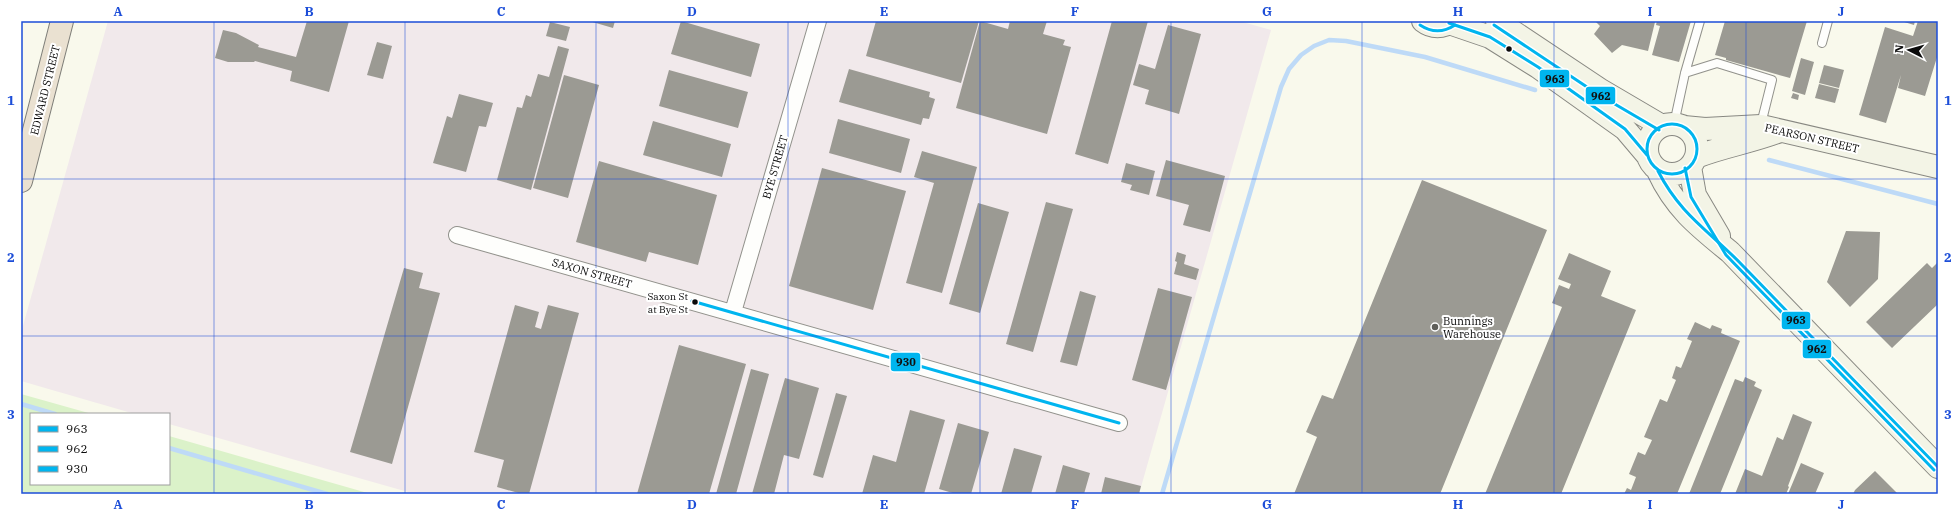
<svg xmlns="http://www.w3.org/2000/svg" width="1959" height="515" font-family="'IBM Plex Serif',serif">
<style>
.industrial{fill:#f1e9eb}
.green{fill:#dbf2c9}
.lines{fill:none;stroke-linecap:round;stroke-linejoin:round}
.stream{stroke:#bedaf7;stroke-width:4.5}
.building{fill:#9b9a93}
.lane-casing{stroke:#92928c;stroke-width:10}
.street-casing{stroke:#92928c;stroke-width:18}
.secondary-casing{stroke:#888882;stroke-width:24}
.highway-casing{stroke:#7f7f79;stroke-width:24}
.lane{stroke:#fefefc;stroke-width:8}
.street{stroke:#fefefc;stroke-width:16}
.secondary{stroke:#f3f4e6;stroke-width:22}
.highway{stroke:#eae1d1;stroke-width:22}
.bus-1-casing{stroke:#fff;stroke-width:6}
.bus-2-casing{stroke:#fff;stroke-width:6}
.bus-3-casing{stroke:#fff;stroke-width:6}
.bus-1{stroke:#00b5ef;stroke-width:3}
.bus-2{stroke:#00b5ef;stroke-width:3}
.bus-3{stroke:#00b5ef;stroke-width:3}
.grid{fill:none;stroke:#1d4ed8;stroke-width:1;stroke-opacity:0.55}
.bus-dot{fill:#0a0a0a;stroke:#fff;stroke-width:1.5}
.poi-dot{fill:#5e5e59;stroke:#fff;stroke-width:1.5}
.labels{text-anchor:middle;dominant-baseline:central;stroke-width:4;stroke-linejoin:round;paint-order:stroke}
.bus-label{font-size:10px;fill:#0a0a0a;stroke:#fff;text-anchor:end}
.street-label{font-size:11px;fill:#0a0a0a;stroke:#fff}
.poi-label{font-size:11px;fill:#0a0a0a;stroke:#fff;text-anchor:start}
.line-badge{stroke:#fff;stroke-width:1.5}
.pale-badge-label{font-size:11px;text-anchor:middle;font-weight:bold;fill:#111}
.neatline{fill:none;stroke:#1d4ed8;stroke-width:1.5}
.grid-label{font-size:13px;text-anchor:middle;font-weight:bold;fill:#1d4ed8}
</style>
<rect width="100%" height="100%" fill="#f9f9ec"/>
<path class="industrial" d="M108,21H1239L1271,30L1139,494H415L169,424V414H135L21,381V333Z"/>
<path class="green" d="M21,394L92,414H31V484H169V436L371,494H21Z"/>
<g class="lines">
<path class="stream" d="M1769,160L1938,204
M21,404L55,414
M169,448L327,494
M1162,494L1281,87L1289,69L1301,55L1314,46L1329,40L1346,41L1425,57L1535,90"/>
</g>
<path class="building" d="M307,21H349L329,92L290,81L292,71L255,61L254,62H228L215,58L223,30L236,33L259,45L258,47L296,57Z
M589,21H615L613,28Z
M681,21L760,44L751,77L671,54Z
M876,21H979L961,83L866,56Z
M980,21L1008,29L1010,21H1047L1043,34L1065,40L1063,45L1071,47L1047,134L956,108Z
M1112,21H1148L1108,164L1075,154Z
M1595,21L1655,22L1648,51L1622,45L1612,53L1594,34L1600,26Z
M1657,21H1691L1679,62L1652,55L1660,26L1656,25Z
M1725,21H1807L1790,78L1726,60V58L1715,55Z
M1901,21H1915L1914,25Z
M1918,21H1938V54L1925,96L1898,88L1901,75L1886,123L1859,115L1885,27L1913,36Z
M550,22L570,27L566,41L546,36Z
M1168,25L1201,34L1179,114L1145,104L1149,90L1133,85L1139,64L1155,69Z
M377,42L392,46L383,79L367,75Z
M558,46L569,49L531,190L497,180L517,107L522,108L526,95L531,97L538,74L549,77Z
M1801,58L1814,62L1805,95L1792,91Z
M1824,65L1844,70L1839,88L1819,83Z
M849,69L930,92L929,97L935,99L929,119L923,118L921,125L839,102Z
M669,70L748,92L738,128L659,106Z
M564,75L599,85L568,198L533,188Z
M1819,84L1839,89L1835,103L1815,98Z
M1793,93L1799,95L1798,100L1791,98Z
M459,94L493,103L486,127L479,126L466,172L433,163L447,116L452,118Z
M838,119L910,139L901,173L829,153Z
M653,121L731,144L722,177L643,155Z
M922,151L977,167L942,293L906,283L934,183L914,177Z
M1166,160L1225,176L1210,232L1183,225L1189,205L1156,196Z
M599,161L717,195L698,265L649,252L646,262L576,242Z
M1126,163L1155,171L1149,195L1130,190L1132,185L1121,182Z
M822,168L906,191L873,310L789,286Z
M1422,180L1547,230L1440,494H1294L1317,437L1306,432L1322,395L1333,399Z
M1046,202L1073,209L1033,352L1006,344Z
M978,203L1009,212L980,313L949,304Z
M1846,231L1880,232L1878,279L1850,307L1827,282Z
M1177,252L1186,255L1184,264L1199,269L1196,280L1174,274L1177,262L1175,261Z
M1569,253L1611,271L1601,296L1636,310L1561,494H1485L1562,307L1552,303L1559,285L1569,289L1571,284L1558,279Z
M1938,262V304L1892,348L1866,322L1927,263L1932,268Z
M404,268L423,273L419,288L440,293L392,464L350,452Z
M1158,288L1192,297L1166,390L1132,380Z
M1080,291L1096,296L1077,366L1060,362Z
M515,305L539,312L535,327L541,329L548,305L579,313L529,494H522L497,487L504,460L474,452Z
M1695,322L1710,329L1712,325L1722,329L1721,333L1740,341L1677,494H1624L1627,488L1631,490L1636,477L1629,474L1638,452L1645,455L1652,440L1644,437L1660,399L1667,402L1676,380L1672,378L1676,366L1681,368L1692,341L1687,339Z
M679,345L746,364L709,494H637Z
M751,369L769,374L736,494H716Z
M1745,377L1756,382L1754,386L1762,390L1720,494H1689L1735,379L1743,382Z
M785,378L819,388L799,459L784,455L774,494H752Z
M836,393L847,396L823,478L813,475Z
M910,410L945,420L924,494H862L873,455L896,462Z
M1793,414L1812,422L1788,486L1789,487L1786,494H1735L1745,469L1762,476L1777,437L1783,440Z
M958,423L989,432L971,494H956L939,489Z
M1014,448L1042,456L1031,494H1001Z
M1801,463L1824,473L1815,494H1788Z
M1063,465L1090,473L1084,494H1055Z
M1875,471L1897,493L1853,494L1855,490Z
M1105,477L1141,486L1139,494H1101Z"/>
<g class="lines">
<g class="lane-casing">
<path id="lane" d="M1822,43L1828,21
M1685,73L1717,63L1772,80L1761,124
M1674,124L1685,73L1700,21"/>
</g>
<g class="street-casing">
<path id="street" d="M457,235L1119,423
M733,312L818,21"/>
</g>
<g class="secondary-casing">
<path id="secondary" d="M1423,21C1432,28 1443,28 1452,21
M1497,21L1599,89L1662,126
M1449,23L1490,37L1538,67L1625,129L1647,155
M1647 149a25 25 0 1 1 50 0a25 25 0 1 1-50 0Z
M1684,127L1705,129L1761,126L1938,167
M1696,157C1724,146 1752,142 1780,131
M1690,167L1695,195L1719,236
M1658,171C1675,208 1698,226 1730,252L1938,467"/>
</g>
<g class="highway-casing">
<path id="highway" d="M21,181L62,21"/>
</g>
<use href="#lane" class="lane"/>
<use href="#street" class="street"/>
<use href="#secondary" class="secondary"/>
<use href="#highway" class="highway"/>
<g class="bus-1-casing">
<path id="bus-1" d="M1449,23L1490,37L1538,67L1625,129L1647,155
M1647 149a25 25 0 1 1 50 0a25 25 0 1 1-50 0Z
M1658,171C1681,216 1711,232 1744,267C1809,334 1873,400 1938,467"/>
</g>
<g class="bus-2-casing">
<path id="bus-2" d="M1420,25C1432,33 1443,33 1455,25
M1494,25L1596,93L1659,130
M1685,168L1691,197L1726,255L1934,470"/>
</g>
<g class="bus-3-casing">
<path id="bus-3" d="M692,301L1119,423"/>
</g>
<use href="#bus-1" class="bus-1"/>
<use href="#bus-2" class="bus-2"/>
<use href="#bus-3" class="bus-3"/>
</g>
<path class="grid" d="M214,21V494M405,21V494M596,21V494M788,21V494M980,21V494M1171,21V494M1362,21V494M1554,21V494M1746,21V494M21,179H1938M21,336H1938"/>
<g class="bus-dot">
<circle cx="1509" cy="49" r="3.5"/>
<circle cx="695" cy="302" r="3.5"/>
</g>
<circle class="poi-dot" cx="1435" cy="327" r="4"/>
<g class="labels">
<g class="bus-label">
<text x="688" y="296">Saxon St<tspan x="688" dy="13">at Bye St</tspan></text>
</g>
<g class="street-label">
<text transform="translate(45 90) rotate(-76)">EDWARD STREET</text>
<text transform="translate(1812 138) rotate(13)">PEARSON STREET</text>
<text transform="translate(775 167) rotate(-74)">BYE STREET</text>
<text transform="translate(592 273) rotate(16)">SAXON STREET</text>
</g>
<g class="poi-label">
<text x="1443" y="321">Bunnings<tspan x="1443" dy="13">Warehouse</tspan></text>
</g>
</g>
<g class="line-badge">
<rect x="1539" y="69" width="31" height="19" rx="4" fill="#00b5ef"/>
<rect x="1585" y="86" width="31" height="19" rx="4" fill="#00b5ef"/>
<rect x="1781" y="311" width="30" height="19" rx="4" fill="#00b5ef"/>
<rect x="1802" y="339" width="30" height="20" rx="4" fill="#00b5ef"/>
<rect x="890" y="352" width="31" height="20" rx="4" fill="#00b5ef"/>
</g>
<g class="pale-badge-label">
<text x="1555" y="83">963</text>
<text x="1601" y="100">962</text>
<text x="1796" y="324">963</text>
<text x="1817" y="353">962</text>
<text x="906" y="366">930</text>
</g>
<rect width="1959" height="515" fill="none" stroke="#ffffff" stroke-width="44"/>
<rect x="30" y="413" width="140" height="72" fill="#ffffff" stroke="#9d9d9d"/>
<rect x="38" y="426" width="20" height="6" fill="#00b5ef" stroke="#9d9d9d"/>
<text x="66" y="433" font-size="12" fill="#0a0a0a">963</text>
<rect x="38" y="446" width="20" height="6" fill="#00b5ef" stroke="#9d9d9d"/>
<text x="66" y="453" font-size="12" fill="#0a0a0a">962</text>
<rect x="38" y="466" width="20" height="6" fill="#00b5ef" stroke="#9d9d9d"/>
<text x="66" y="473" font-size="12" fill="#0a0a0a">930</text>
<g transform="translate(1909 50) rotate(276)" stroke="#ffffff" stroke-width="3" paint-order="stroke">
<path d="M0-3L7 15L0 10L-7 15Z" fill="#0a0a0a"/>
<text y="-6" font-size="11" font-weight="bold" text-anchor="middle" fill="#0a0a0a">N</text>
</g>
<rect x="22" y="22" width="1915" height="471" class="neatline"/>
<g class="grid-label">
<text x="118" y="16">A</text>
<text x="309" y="16">B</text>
<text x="501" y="16">C</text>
<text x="692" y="16">D</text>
<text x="884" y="16">E</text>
<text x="1075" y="16">F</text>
<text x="1267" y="16">G</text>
<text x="1458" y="16">H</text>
<text x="1650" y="16">I</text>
<text x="1841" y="16">J</text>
<text x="11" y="105">1</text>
<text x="1948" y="105">1</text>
<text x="11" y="262">2</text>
<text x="1948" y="262">2</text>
<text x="11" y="419">3</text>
<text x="1948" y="419">3</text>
<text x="118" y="509">A</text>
<text x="309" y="509">B</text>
<text x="501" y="509">C</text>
<text x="692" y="509">D</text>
<text x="884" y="509">E</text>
<text x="1075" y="509">F</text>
<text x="1267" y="509">G</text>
<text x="1458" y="509">H</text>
<text x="1650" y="509">I</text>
<text x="1841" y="509">J</text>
</g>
</svg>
